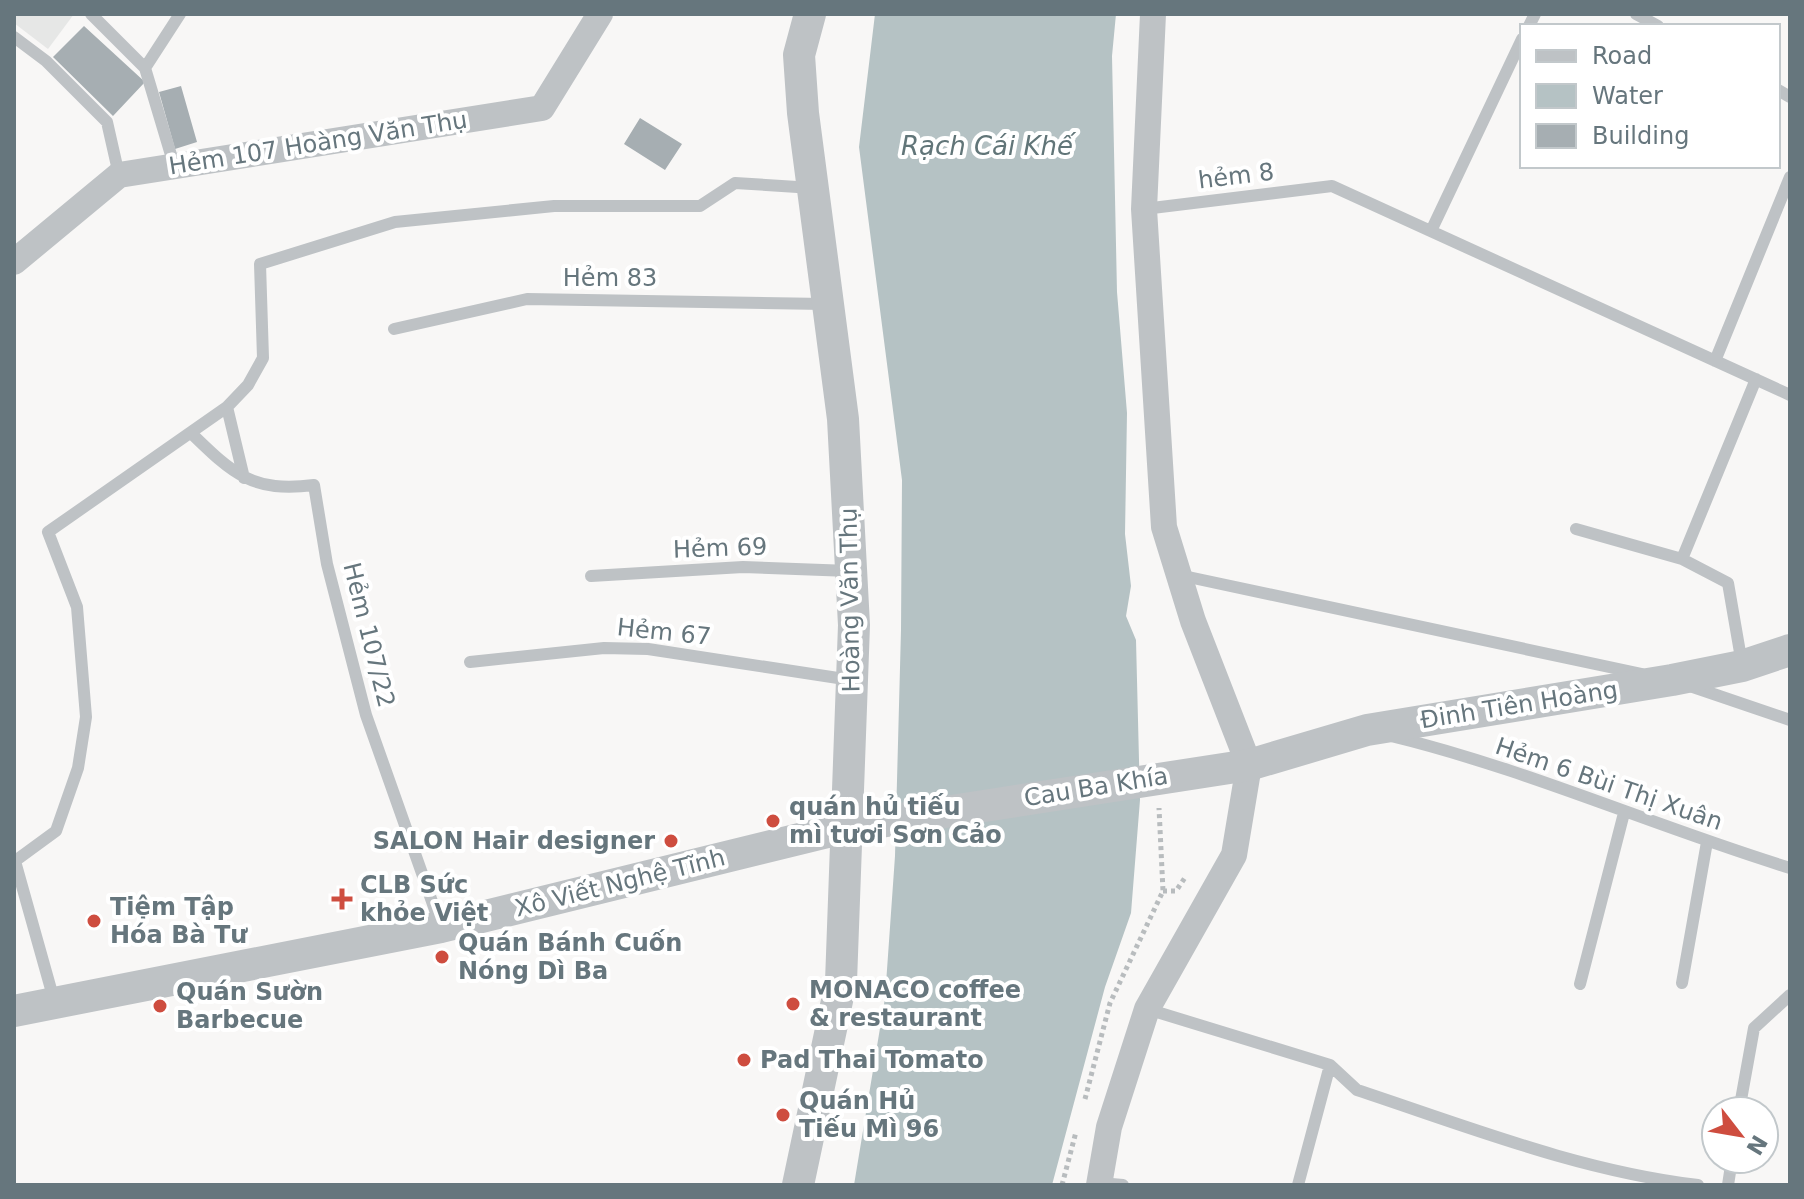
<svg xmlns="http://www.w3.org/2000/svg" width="1804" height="1199" font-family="'DejaVu Sans',sans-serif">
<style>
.built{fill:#e6e7e6}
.water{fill:#b5c2c4}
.building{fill:#a6aeb2}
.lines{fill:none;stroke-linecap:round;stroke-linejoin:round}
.path{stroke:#b8bcbe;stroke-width:5;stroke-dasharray:4 4;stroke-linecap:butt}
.service{stroke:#bec2c5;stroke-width:12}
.minor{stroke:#bec2c5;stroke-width:26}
.tertiary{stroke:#bec2c5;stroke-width:32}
.poi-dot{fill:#ce4d3f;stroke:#fff;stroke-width:3}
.labels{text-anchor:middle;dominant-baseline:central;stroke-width:8;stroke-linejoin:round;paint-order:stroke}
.street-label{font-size:24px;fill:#66767d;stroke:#fff}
.poi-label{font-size:24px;font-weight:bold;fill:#66767d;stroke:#fff;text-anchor:start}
.water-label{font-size:26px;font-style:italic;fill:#617578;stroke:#fff}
</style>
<rect width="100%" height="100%" fill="#f8f7f6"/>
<path class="built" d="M14,14H74L48,49L14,23Z"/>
<path class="water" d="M875,14H1116L1112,56L1117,292L1127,413L1125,534L1131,586L1126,616L1136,640L1140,800L1131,913L1105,987L1052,1185H854L885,998L895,856L901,630L902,480L859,147Z"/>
<path class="building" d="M84,26L145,82L113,116L53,57Z
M181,86L197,142L175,149L159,92Z
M640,118L682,144L665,170L624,144Z"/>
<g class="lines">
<path class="path" d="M1163,891H1176L1186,876
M1085,1099L1110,1003L1163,891L1159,808
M1062,1185L1076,1132"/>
<path class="service" d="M91,14L145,68L174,165
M1636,14L1658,26
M1529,26L1535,14
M14,37L46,61L107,122L119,175
M145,68L180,14
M1778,90L1790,97
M1144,209L1332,186L1790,395
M1431,231L1522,39
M394,329L527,299L825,304
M1715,361L1790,177
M227,407L244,478
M191,433C233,474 253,493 314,485L327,564L366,715L441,927
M1576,529L1682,559
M1179,575L1642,674
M591,576L743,567L850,571
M470,662L604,648L648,649L851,680
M1742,664L1728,583L1682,559L1756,379
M1687,685L1790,720
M1391,736C1527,769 1656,827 1790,868
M1682,983L1707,842
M1580,984L1624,813
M54,1000L15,861L56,831L78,768L86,717L77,607L48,532L227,407L248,385L263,358L260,264L395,222L554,206H700L735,183L813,188
M1147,1009L1330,1065L1357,1090C1469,1127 1580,1171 1698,1185
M1739,1111L1754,1028L1790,995
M1100,1183L1123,1185
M1298,1185L1330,1065
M1728,1185L1732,1159"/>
<path class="minor" d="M14,262L119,175L542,108L600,14
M1099,1185L1109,1127L1147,1009L1234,855L1249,765L1193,621L1164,527L1144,209L1153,14"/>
<path class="tertiary" d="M14,1011L441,927L848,827L1249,765L1367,730L1672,680L1742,666L1790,650
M798,1185L841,982L854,625L843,419L803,113L799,55L810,14"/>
</g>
<g class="poi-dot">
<circle cx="773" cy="821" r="8"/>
<circle cx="671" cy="841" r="8"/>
<path d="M338 887h8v8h8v8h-8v8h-8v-8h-8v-8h8z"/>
<circle cx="94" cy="921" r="8"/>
<circle cx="442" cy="957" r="8"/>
<circle cx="793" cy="1004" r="8"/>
<circle cx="160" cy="1006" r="8"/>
<circle cx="744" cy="1060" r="8"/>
<circle cx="783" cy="1115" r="8"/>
</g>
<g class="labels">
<g class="street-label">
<text transform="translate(318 143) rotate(-9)">Hẻm 107 Hoàng Văn Thụ</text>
<text transform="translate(1236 176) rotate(-7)">hẻm 8</text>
<text x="610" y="278">Hẻm 83</text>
<text transform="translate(720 548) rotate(-2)">Hẻm 69</text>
<text transform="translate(850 600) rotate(-91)">Hoàng Văn Thụ</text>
<text transform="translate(664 632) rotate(6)">Hẻm 67</text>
<text transform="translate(369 635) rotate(76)">Hẻm 107/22</text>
<text transform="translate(1519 705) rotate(-9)">Đinh Tiên Hoàng</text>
<text transform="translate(1609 784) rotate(19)">Hẻm 6 Bùi Thị Xuân</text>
<text transform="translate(1096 787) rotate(-9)">Cau Ba Khía</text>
<text transform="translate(620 883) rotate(-14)">Xô Viết Nghệ Tĩnh</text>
</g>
<g class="poi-label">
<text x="789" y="807">quán hủ tiếu<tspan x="789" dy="28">mì tươi Sơn Cảo</tspan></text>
<text x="655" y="841" text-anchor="end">SALON Hair designer</text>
<text x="360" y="885">CLB Sức<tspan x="360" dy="28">khỏe Việt</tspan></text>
<text x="110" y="907">Tiệm Tập<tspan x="110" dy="28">Hóa Bà Tư</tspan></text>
<text x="458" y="943">Quán Bánh Cuốn<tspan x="458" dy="28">Nóng Dì Ba</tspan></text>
<text x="809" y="990">MONACO coffee<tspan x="809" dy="28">&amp; restaurant</tspan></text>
<text x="176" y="992">Quán Sườn<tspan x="176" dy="28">Barbecue</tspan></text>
<text x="760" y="1060">Pad Thai Tomato</text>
<text x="799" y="1101">Quán Hủ<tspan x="799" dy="28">Tiếu Mì 96</tspan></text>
</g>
<g class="water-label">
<text x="987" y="146">Rạch Cái Khế</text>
</g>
</g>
<rect width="1804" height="1199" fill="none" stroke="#66767d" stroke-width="32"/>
<rect x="1520" y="24" width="260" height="144" fill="#ffffff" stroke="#c2c8cb" stroke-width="2"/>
<rect x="1536" y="50" width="40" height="12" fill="#bec2c5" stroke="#c2c8cb" stroke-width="2"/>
<text x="1592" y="64" font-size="24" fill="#66767d">Road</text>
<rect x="1536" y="84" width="40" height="24" fill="#b5c2c4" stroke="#c2c8cb" stroke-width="2"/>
<text x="1592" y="104" font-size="24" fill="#66767d">Water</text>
<rect x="1536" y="124" width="40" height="24" fill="#a6aeb2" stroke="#c2c8cb" stroke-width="2"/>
<text x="1592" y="144" font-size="24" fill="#66767d">Building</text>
<g transform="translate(1740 1135) rotate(121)"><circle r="38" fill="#ffffff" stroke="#c2c8cb" stroke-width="2"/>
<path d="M0-6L14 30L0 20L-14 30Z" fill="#ce4d3f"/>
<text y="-12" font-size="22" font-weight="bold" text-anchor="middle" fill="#66767d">N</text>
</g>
</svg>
